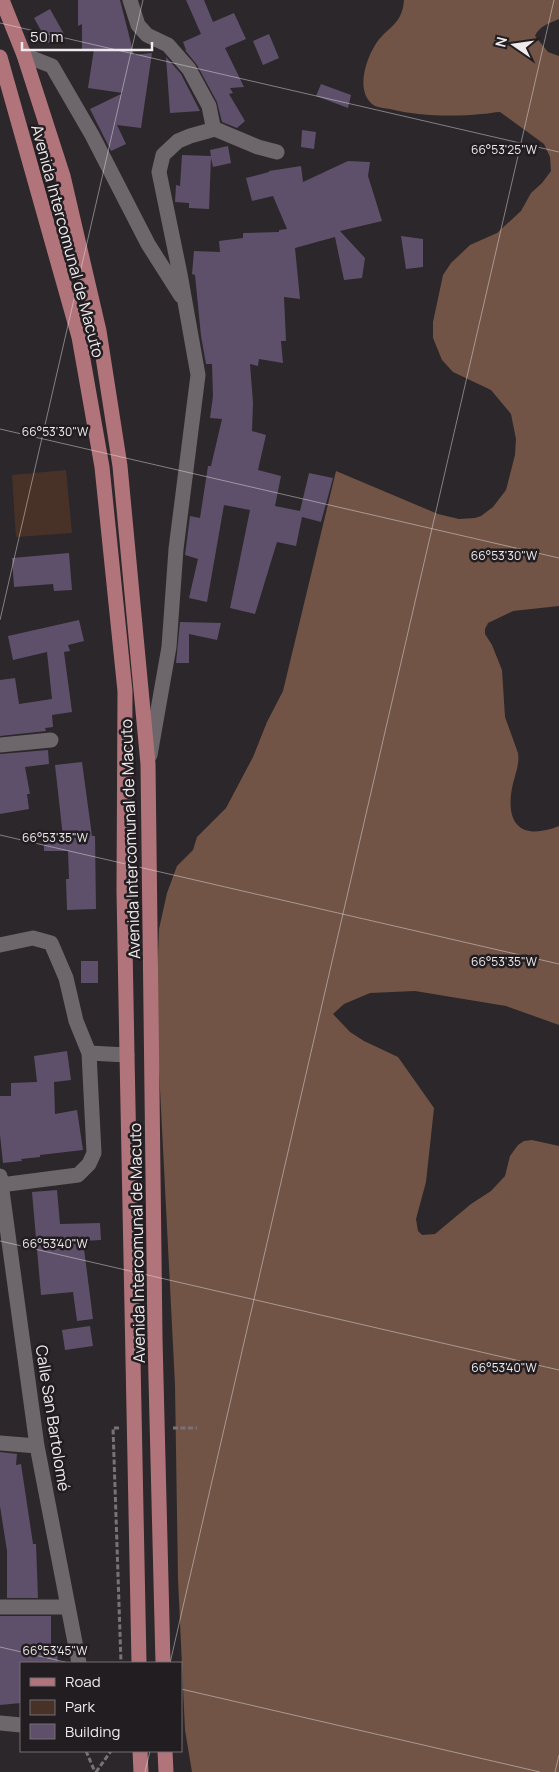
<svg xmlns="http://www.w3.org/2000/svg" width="559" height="1772" font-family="Manrope,sans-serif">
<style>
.green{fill:#483227}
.forest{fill:#715446}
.building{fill:#5e506a}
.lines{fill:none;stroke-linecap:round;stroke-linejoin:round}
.path{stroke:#787376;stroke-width:3;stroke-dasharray:5 2.5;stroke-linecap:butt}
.minor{stroke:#6d676b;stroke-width:15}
.major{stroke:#b2747b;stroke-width:15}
.ticks{fill:none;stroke:#efebed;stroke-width:1;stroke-opacity:0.45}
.labels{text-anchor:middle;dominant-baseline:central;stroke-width:5;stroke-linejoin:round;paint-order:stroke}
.street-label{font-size:16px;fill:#efebed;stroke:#221d20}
.ticks-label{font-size:12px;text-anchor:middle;fill:#efebed;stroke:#221d20;stroke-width:5;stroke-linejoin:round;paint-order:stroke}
</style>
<rect width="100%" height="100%" fill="#2c272a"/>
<path class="green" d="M66,470L72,533L16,537L12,475Z"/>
<path class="forest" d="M404,0H559V19C550,23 539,26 535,36L548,52L559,56V606L513,611L488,623L485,629V634L492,645L502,670L505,717L518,753C520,765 514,777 512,788C505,827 524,840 559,826V1025L506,1006L415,991L370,993L344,1004L333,1014L350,1032L364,1041L398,1057L434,1108L426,1182L416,1219L418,1231L422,1235L435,1234L471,1204L491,1191L505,1176L510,1156L518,1145L524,1141L532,1140L559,1146V1772H192L185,1730L178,1579L175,1385L156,1010L159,929L167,893L177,866L193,850L197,837L226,808L253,757L267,722L283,691L336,471L438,514L459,519L475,518L481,516L493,507L506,490L515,455L516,439L511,414L491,390L453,372L442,360L433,338V322L443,275L451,263L470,245L497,233L521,211L531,193L542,183L551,171L550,157L544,144L500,112C494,112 488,114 481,114C454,117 416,116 390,109C386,108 380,108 375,106C355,94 365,62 374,47C386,26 402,27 404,0Z"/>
<path class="building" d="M78,0H120L134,55L152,53L141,128L117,125L126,144L111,151L90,109L123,93L88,88L94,49H82V24L78,26Z
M186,0H204L213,22L234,13L246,39L225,48L244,87L230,88L233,93L229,94L245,121L237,128L222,122L217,102L197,65L185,50H186L183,42L201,34Z
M50,9L64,34L48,43L34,18Z
M269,34L279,58L263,65L253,41Z
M166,57L181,74L200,111L170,113Z
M321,84L351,95L348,108L316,96Z
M302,130L316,132L314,149L301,147Z
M228,146L231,163L213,167L211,158L209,209L189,208V203L175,202L176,185L180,186L182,155L211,156L210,150Z
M348,161L370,162L368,176L382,221L340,231L365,258L362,278L344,280L335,237L295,248L300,299L284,297L286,341H281L283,363L259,359L258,366L250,364L253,403L252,431L266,435L258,470L281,476L275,506L300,511L309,473L333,478L321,522L302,517L296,546L277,542L255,614L230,608L250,510L224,505L207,602L189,598L198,559L185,555L190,516L200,518L208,466H211L222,419L210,418L213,396L212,364H206L201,336L195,275L192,274L194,251L220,252L219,241L243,238V233L279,232V230L287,229L273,196L252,201L246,178L269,172V171L301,166L303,182Z
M401,236L423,239V267L406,269Z
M69,553L72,590L54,591L53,584L14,587L12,558Z
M79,620L84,641L68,645L70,651L64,652L72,712L52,715L53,727L45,728L46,731L0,736V680L15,678L19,704L52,699L47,652L13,660L8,636Z
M180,622L221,623L217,640L189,634V663H176Z
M48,750L49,764L25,767L30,794H27L29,809L0,814V754Z
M82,762L92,836H95L96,909L67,910L66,879H69L68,851H44V837H63L55,765Z
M81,961H98V983H81Z
M67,1051L71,1080L54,1082L55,1114L77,1110L83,1150L40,1155V1157L21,1159L22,1161L3,1163L0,1135V1096H11V1083L37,1082L34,1056Z
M57,1190L60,1224L100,1223L101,1240L83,1241L93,1319L77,1321L73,1292L41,1295L32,1192Z
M90,1326L93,1346L65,1350L62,1330Z
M0,1452L17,1454L16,1465L21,1464L33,1544H36L38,1598H7V1551L0,1506Z
M0,1616H51V1645L56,1644L58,1663H21V1703L0,1705Z"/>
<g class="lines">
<path class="path" d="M119,1428H113L121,1663
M173,1428H197
M86,1751L95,1772
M96,1772L111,1751"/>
<path class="minor" d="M130,0L138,25L147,35L168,45L189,69L209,106L213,126L215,129L258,147L277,152
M24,55L52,66L92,135L148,244L181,296
M0,745L51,740
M150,755L169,647L176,549L198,375L180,274L159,172L163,155L178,141L190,136L215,129
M0,945L33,938L51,943L66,978L76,1021L89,1053L94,1153L89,1164L78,1175L0,1185
M89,1053L127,1055
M0,1176L37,1446L79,1663
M0,1443L37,1446
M0,1607H68
M0,1723L21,1725"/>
<path class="major" d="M2,0L24,55L63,176L99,331L120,466L148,764L155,1338L163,1663
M0,57L79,337L102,467L125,691L124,890L127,1055L139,1663
M140,1751L141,1772
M165,1751L166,1772"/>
</g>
<path class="ticks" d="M0,23L559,152M0,429L559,558M0,620L143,0M0,835L559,964M0,1241L559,1370M0,1647L69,1663M170,1663L554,0M181,1689L540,1772M145,1772L150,1751M555,1772L559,1755"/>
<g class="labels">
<g class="street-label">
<text transform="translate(68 241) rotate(75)">Avenida Intercomunal de Macuto</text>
<text transform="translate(130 839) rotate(-92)">Avenida Intercomunal de Macuto</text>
<text transform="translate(137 1243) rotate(-91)">Avenida Intercomunal de Macuto</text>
<text transform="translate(53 1418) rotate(81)">Calle San Bartolomé</text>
</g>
</g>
<g class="ticks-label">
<text x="504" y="154">66°53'25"W</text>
<text x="55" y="436">66°53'30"W</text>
<text x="504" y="560">66°53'30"W</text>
<text x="55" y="842">66°53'35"W</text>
<text x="504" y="966">66°53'35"W</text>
<text x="55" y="1248">66°53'40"W</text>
<text x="504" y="1372">66°53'40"W</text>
<text x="55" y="1655">66°53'45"W</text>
</g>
<rect x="20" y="1662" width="162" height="90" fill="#221d20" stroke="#746f72"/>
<rect x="30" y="1678" width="25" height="8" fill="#b2747b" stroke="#746f72"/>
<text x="65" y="1687" font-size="15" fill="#efebed">Road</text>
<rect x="30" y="1700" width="25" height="15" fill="#483227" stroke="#746f72"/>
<text x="65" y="1712" font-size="15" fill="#efebed">Park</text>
<rect x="30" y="1724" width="25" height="15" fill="#5e506a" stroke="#746f72"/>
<text x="65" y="1737" font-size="15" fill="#efebed">Building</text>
<g transform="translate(514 45) rotate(283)" stroke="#221d20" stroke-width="4" paint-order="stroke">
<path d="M0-4L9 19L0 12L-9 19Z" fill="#efebed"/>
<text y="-8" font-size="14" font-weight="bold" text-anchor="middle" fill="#efebed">N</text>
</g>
<path d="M22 42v8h130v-8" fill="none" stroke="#efebed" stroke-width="2.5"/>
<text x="30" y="42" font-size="15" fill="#efebed" stroke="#221d20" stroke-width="4" paint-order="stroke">50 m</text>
</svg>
